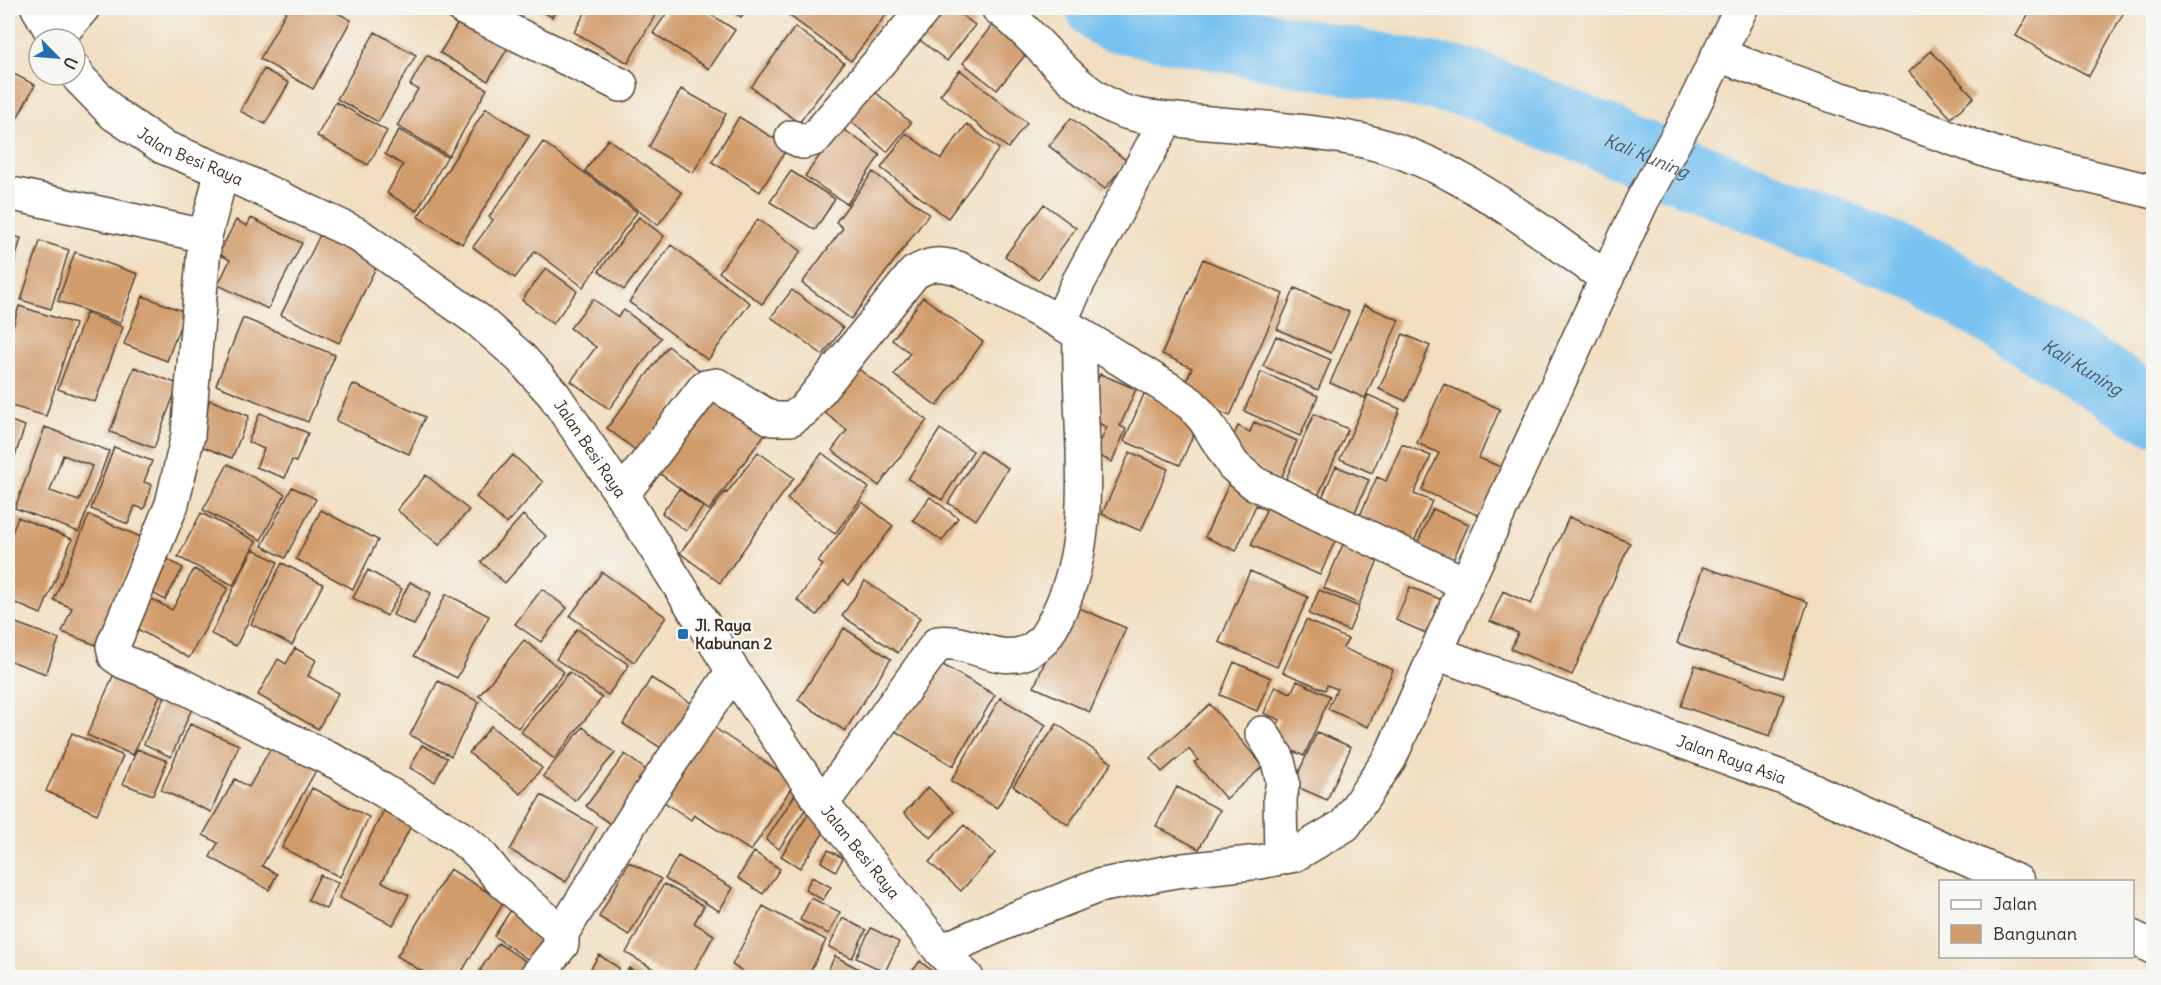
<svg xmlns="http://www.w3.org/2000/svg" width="2161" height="985" font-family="Delius,sans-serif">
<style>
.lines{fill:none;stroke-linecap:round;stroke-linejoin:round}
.river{stroke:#77c1f0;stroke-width:68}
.building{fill:#d19c6c;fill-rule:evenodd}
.minor-casing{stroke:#564536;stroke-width:36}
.minor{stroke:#fff;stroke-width:33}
.poi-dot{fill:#1f6fb2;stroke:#f6f6f2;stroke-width:2}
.labels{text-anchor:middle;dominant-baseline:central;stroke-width:5;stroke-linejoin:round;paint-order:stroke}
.street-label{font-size:16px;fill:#3b2a1e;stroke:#f6f6f2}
.poi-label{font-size:16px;font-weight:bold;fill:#3b2a1e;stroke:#f6f6f2;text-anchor:start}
.water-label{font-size:18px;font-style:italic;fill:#4d575d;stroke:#f6f6f2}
</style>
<rect width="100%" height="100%" fill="#f6f6f2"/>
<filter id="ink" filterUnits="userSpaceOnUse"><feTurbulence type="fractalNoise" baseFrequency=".0167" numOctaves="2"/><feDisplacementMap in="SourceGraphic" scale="12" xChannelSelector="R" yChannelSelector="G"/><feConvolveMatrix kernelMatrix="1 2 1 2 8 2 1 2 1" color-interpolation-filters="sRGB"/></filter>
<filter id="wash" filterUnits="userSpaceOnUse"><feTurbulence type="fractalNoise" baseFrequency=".008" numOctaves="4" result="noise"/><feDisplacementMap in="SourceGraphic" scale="24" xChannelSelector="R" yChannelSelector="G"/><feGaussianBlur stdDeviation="1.35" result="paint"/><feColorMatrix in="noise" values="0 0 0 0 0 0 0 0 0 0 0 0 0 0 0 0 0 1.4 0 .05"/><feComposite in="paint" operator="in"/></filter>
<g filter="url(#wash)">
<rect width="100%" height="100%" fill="#f1dec0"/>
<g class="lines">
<path class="river" id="s1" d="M1100,8L1112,17L1473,84L1926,270L2154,411"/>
</g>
<g id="blocks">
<path class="building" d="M288,8H328L351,20L313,89L260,59Z
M536,8H558L552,17Z
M588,8H659L628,63L574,32Z
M670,8H701L735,30L709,69L653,33Z
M727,8H748L741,17Z
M779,8H891L851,61Z
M940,8H952L975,25L947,61L916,37Z
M2032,8H2126L2089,76L2016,36Z
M461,18L509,46L488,81L440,53Z
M995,21L1030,49L997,90L963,63Z
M795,27L844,63L799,123L751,87Z
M375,32L416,55L378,122L337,99Z
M1931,51L1974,97L1951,118L1909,72Z
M427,55L487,89L449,156L397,126L418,89L410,85Z
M264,69L289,83L265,124L240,111Z
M960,70L1027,123L1008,148L940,95Z
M8,71L35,85L8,135Z
M866,84L911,123L887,152L841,113Z
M681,89L726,114L693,173L649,147Z
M336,102L387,131L368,165L317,136Z
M486,108L529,136L462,244L418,217Z
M739,117L788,147L760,192L712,162Z
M1071,118L1127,161L1105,189L1049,146Z
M967,124L999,149L948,218L881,168L906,133L941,159Z
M840,127L880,155L847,204L805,176Z
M399,130L447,157L417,211L387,193L403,165L385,154Z
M608,139L682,193L658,225L585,171Z
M543,142L637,212L583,287L535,251L515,278L473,247L493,220L489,217Z
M791,171L835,199L815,230L770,202Z
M873,172L929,214L851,319L802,283L843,228L836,222Z
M1044,204L1076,228L1038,280L1005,256Z
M639,217L664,236L624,290L599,271Z
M251,218L302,243L268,309L218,285L230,260L219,254L236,220L247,226Z
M758,219L801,251L762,304L719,272Z
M8,235L21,238L8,286Z
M320,235L378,263L339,343L281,315Z
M40,241L69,250L51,309L21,300Z
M671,245L750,303L708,360L629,302Z
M75,252L138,274L120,323L58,301Z
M1203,259L1283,294L1230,416L1180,395L1192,368L1162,354Z
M546,268L577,291L553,324L522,300Z
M1295,288L1349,312L1331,353L1277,329Z
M792,290L843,328L823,355L771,317Z
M143,296L185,312L167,361L124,344Z
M923,297L983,342L937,406L894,375L910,353L892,340Z
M593,299L618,317L624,310L661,338L609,409L571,381L596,347L570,328Z
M1364,305L1399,320L1365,398L1330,383Z
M19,306L75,324L46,416L8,405V343Z
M86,313L123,327L95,402L58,389Z
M243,318L335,355L308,422L216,385Z
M1403,334L1430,346L1406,401L1379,389Z
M1276,336L1331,360L1318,390L1263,366Z
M668,346L699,370L638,452L607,428Z
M853,365L927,420L879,486L832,450L847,430L820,409Z
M134,367L178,384L154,448L110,432Z
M1261,372L1318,396L1300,436L1244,411Z
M1100,374L1136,389L1120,426L1126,429L1112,462L1095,454L1107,427L1082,416Z
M353,384L425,417L409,454L336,421Z
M1444,384L1500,409L1479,458L1506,469L1484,518L1422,490L1439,453L1417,443Z
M706,390L765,434L709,510L650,466Z
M1144,394L1200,419L1180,465L1124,441Z
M1368,395L1400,409L1372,473L1340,459Z
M210,400L249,416L232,458L193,443Z
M260,413L308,433L296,462L292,460L285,478L256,467L264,449L248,442Z
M1314,414L1348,429L1318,496L1285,481Z
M8,420L25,426L8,477Z
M1254,422L1297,441L1279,483L1229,447L1238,426L1250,432Z
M45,427L109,451L79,532L15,508ZM63,455L92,466L79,501L50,491Z
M940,429L973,451L942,500L908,479Z
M1402,444L1431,456L1414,494L1432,501L1412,546L1357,522L1377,477L1386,481Z
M114,447L152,461L144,482L152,485L144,509L135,506L128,524L91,509Z
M980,451L1008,468L976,520L948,503Z
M758,452L794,478L720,583L680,553L725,492L727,493Z
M1130,452L1168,469L1141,531L1102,514Z
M822,453L869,488L835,534L787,499Z
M513,455L543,482L507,524L476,497Z
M228,464L285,494L261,540L203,510Z
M1336,466L1369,480L1351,521L1318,507Z
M426,475L469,510L439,545L397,510Z
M1232,477L1342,525L1320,575L1251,545L1266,510L1256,505L1236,551L1205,537Z
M292,487L316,499L285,558L262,546Z
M679,489L703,507L686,531L662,513Z
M930,497L958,518L942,541L913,520Z
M862,502L893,526L849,585L843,580L817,615L797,600L823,565L818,562Z
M1433,509L1469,524L1451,564L1415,548Z
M321,510L378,540L353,589L296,559Z
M201,513L256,541L233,585L178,557Z
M89,515L141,537L96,645L62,632L72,608L54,600Z
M523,515L546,536L505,583L481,562Z
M18,517L72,539L41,614L8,600V543Z
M1569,517L1630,543L1572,675L1511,649L1518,633L1490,621L1503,591L1531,604Z
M1347,535L1382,551L1359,604L1324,588Z
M253,549L278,562L236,646L211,634Z
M160,555L183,568L165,600L142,587Z
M282,563L323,584L292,645L251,624Z
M1703,567L1808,602L1783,678L1677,643Z
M194,569L228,588L189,658L125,622L141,593L172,610Z
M368,570L402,589L387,616L353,598Z
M1250,571L1308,597L1277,667L1219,642Z
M602,572L666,617L634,662L570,616Z
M865,581L920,618L898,653L842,616Z
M410,582L431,593L414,625L393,615Z
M1410,587L1442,600L1428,634L1396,620Z
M542,589L567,608L541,642L515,624Z
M1319,590L1359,607L1349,631L1309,614Z
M446,594L489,616L457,678L414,656Z
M1070,604L1126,628L1090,712L1034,687Z
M8,620L59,639L46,674L8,660Z
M1306,620L1348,639L1343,648L1393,670L1368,727L1328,709L1337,689L1327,685L1325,690L1283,672Z
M844,628L891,659L845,731L798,700Z
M577,629L629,665L608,695L556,659Z
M524,640L564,672L518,728L479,696Z
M295,648L316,660L308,676L338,693L318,729L258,695L278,659L286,664Z
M936,661L995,695L953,766L895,731Z
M1234,662L1271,678L1257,711L1220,695Z
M1695,665L1784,695L1770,736L1681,706Z
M117,667L163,688L133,755L87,735Z
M569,672L602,698L554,759L521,732Z
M651,678L697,707L669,753L623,724Z
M438,681L479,702L451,756L410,735Z
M1297,681L1330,696L1304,756L1270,741L1280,720L1264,713L1275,686L1291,693Z
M166,694L193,706L171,757L144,744Z
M1000,698L1046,725L997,808L951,781Z
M1210,704L1263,766L1226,799L1194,762L1198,760L1189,749L1162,772L1150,758Z
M190,724L239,745L211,812L161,790Z
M709,724L795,782L751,851L694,815L691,820L660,799Z
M1057,724L1112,763L1068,825L1013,786Z
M491,726L542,768L521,794L469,753Z
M583,727L615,753L575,801L543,776Z
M1317,732L1351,747L1327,800L1293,785Z
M72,733L123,756L97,814L46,791Z
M278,735L322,760L262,866L277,874L269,890L210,857L218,843L203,835L235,779L249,787Z
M422,745L447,758L435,782L410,768Z
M137,749L167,761L153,795L123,784Z
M625,754L651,774L612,825L586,806Z
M928,787L954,812L931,838L904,813Z
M1177,787L1220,810L1199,849L1156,826Z
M312,788L369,817L340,877L282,848Z
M798,790L812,799L779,849L766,840Z
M541,795L597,827L566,882L510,850Z
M385,808L413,822L382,882L409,895L393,925L339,898Z
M811,810L830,823L800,868L781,856Z
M964,825L995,853L961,891L929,862Z
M828,850L843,858L836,871L821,862Z
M754,852L780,869L763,894L738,878Z
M678,856L733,888L719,911L665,879Z
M629,862L661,879L629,935L599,917Z
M450,869L504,902L458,978H433L397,956Z
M320,875L338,883L326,909L308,900Z
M812,877L831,887L823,900L805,890Z
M664,884L704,906L694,923L714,935L690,978H669L626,953Z
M811,898L840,912L829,934L800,920Z
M763,906L826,940L807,978H754L732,965Z
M511,910L547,934L529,960L494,936Z
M843,918L866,930L852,958L829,947Z
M871,928L899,942L885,972L856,958Z
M498,943L527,962L517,978H491L480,970Z
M599,955L619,968L613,978H585Z
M835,956L875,978H824Z
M920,961L940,978H907Z
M629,968L645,978H623Z"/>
</g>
</g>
<g filter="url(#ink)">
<use href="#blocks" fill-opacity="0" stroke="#564536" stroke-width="1.5"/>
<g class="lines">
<g class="minor-casing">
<g id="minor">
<path d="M38,8L56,39"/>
<path d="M463,8L621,85"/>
<path d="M998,8C1039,37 1067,86 1115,108C1136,118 1163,118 1186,121C1240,126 1296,129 1349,138C1448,155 1527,223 1607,278"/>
<path d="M56,39L83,8"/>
<path d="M1718,55L1996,154L2154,192"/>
<path id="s2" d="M75,70L79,78L114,114L163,147L222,171L357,234L478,320L520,357L554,395L622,495L733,671L822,804L941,951L967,978"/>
<path d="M792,137L803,142L814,139L925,8"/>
<path d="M8,193L205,236L222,171"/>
<path d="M205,236L188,435L172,504L113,646L115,656L124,662L177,683L229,710L340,764L461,838L479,853L500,879L562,933V944L535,978"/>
<path d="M1060,322L1079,281L1167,119"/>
<path d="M622,495L705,387L717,385L772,419H791L804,410L914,273C931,263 939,263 958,268L1060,322L1169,389L1191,404L1205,420L1233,465L1254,483L1466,584"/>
<path id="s3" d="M1436,653L1792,781L2018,882"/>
<path d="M1262,733L1277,757L1283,782L1280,798L1281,858"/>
<path d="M822,804L938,643C967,638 997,665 1027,652C1044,644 1050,630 1058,614C1100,527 1077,427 1080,334"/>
<path d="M562,933L642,805L733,671"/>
<path d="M2132,937L2154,948"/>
<path d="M941,951L1009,921L1098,886L1175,871L1260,862L1294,855L1345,825L1390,758L1466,584L1642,201L1690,113L1741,8"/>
</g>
</g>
<use href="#minor" class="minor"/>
</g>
</g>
<rect class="poi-dot" x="677" y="628" width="12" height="12" rx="3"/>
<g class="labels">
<g class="street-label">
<text stroke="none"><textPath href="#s2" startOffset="147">Jalan Besi Raya</textPath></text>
<text stroke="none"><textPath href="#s2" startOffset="651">Jalan Besi Raya</textPath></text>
<text stroke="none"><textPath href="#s3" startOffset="314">Jalan Raya Asia</textPath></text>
<text stroke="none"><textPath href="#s2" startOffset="1137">Jalan Besi Raya</textPath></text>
</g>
<g class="poi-label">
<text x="695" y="625">Jl. Raya<tspan x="695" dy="18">Kabunan 2</tspan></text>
</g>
<g class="water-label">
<text stroke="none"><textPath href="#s1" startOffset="570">Kali Kuning</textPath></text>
<text stroke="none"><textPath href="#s1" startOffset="1056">Kali Kuning</textPath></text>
</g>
</g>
<rect width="2161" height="985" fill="none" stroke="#f6f6f2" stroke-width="30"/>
<rect x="1939" y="880" width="195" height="78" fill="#f6f6f2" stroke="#aba49d" stroke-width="1.5"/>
<rect x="1951" y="900" width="30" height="9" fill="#ffffff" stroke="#aba49d" stroke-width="1.5"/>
<text x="1993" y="910" font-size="18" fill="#3b2a1e">Jalan</text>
<rect x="1951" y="925" width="30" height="18" fill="#d19c6c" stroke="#aba49d" stroke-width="1.5"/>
<text x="1993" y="940" font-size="18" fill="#3b2a1e">Bangunan</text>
<g transform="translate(57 57) rotate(115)"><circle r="28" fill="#f6f6f2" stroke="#aba49d" stroke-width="1.5"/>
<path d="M0-4.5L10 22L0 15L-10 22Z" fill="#1f6fb2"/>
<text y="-9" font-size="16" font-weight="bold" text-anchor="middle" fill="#3b2a1e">U</text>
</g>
</svg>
